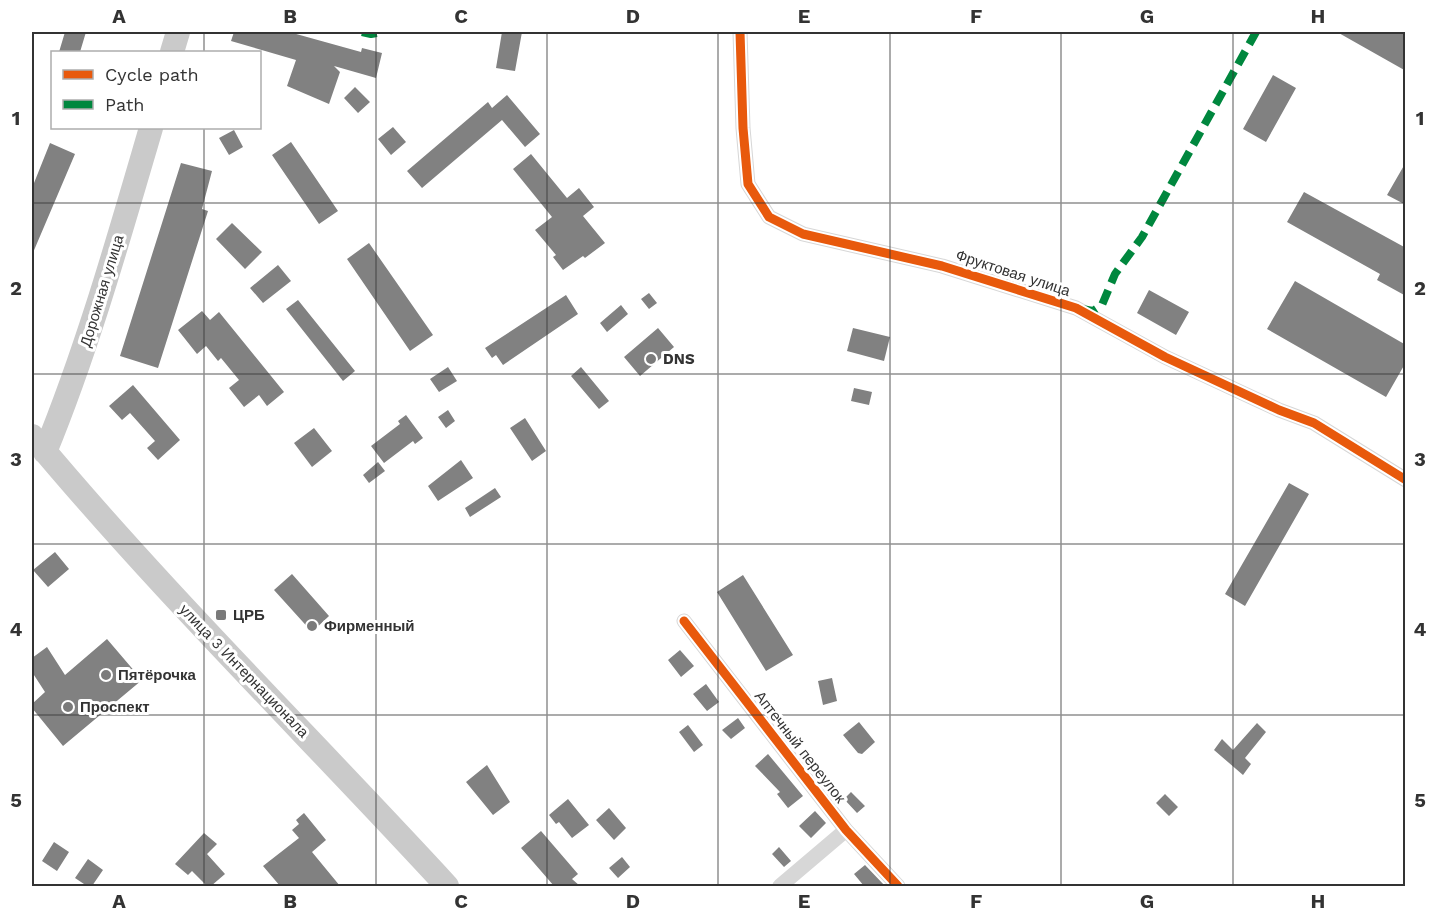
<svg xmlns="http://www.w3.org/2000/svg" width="1437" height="918" font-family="'Work Sans',sans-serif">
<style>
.building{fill:#818181}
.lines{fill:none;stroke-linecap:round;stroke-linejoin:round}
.street{stroke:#d7d7d7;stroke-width:15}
.primary{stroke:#cacaca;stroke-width:24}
.quiet{stroke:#00873e;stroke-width:8;stroke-dasharray:15 8;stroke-linecap:butt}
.cycleway-casing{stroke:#fff;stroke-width:13}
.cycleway{stroke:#e8590c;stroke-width:9}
.grid{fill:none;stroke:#333;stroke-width:1.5;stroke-opacity:0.55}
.poi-dot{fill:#7a7a7a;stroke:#fff;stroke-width:2}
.labels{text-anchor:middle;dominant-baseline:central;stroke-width:6;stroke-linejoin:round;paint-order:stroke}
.street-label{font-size:15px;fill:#333;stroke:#fff}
.poi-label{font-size:15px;font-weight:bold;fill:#333;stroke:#fff;text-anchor:start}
.neatline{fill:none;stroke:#333;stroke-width:2}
.grid-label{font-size:20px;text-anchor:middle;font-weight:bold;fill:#333}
</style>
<rect width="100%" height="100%" fill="#fff"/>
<path class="building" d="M65,32H86L80,52H59Z
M234,32H289L361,52L362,48L382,53L376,78L334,66L340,72L329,104L287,86L296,60L231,41Z
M502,32H522L515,71L496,68Z
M1337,32H1406V71Z
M1273,75L1296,88L1266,142L1243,129Z
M355,87L370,102L358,113L344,98Z
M507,95L540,134L525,147L502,120L422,188L407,171L488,102L492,108Z
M393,127L406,142L391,155L378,139Z
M234,130L243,147L229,155L219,138Z
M291,142L338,211L319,224L272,155Z
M50,143L75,154L32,255V188Z
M531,154L567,198L579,188L594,207L583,216L605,243L585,258L583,256L563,270L553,257L556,255L535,230L552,217L513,169Z
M1406,162V205L1387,195Z
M181,163L212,171L202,209L208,211L158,368L120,356Z
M1304,192L1406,248V296L1377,280L1380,274L1287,222Z
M232,223L262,252L245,269L216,239Z
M369,243L433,335L410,351L347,259Z
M278,265L291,281L263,303L250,288Z
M1295,281L1406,345V362L1386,397L1267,329Z
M1149,290L1189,312L1176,335L1137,313Z
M649,293L657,303L649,309L641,299Z
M566,295L578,314L503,365L496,355L492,358L485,348Z
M298,300L355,371L343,381L286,309Z
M621,305L628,314L607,332L600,323Z
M202,311L210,320L219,312L284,392L267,406L259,395L244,407L229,388L239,380L221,358L218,361L206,346L197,354L178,330Z
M658,328L674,347L640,376L624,357Z
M853,328L890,337L884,361L847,351Z
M448,367L457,381L439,392L430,379Z
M581,367L609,401L599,409L571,376Z
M133,385L180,440L158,460L147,448L155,441L130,413L122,420L109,406Z
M854,388L872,392L869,405L851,401Z
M448,410L455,421L446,428L438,417Z
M406,415L423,438L415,444L413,441L384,463L371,446L400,424L398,421Z
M525,418L546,451L532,461L510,428Z
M314,428L332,451L312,467L294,443Z
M461,460L473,478L438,501L428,486Z
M378,462L385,471L369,483L363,475Z
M1289,483L1309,494L1245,606L1225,594Z
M495,488L501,497L470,517L465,508Z
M55,552L69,569L48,587L33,570Z
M292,574L329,616L312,632L274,590Z
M743,575L793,655L766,671L717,592Z
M107,639L142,680L63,746L32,708V704L45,692L32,672V658L47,647L65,675Z
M680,650L694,666L681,677L668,660Z
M832,678L837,701L823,705L818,681Z
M706,684L719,702L707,711L693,694Z
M738,718L745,728L731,739L722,730Z
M859,722L875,742L862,754L858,753L843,735Z
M1257,723L1266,732L1245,758L1251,764L1243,775L1214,750L1222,739L1233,750Z
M688,725L703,745L694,752L679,732Z
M768,754L803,796L788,808L777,794L780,792L755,766Z
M487,765L510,802L493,815L466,782Z
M851,792L865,806L857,813L844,799Z
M1165,794L1178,807L1169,816L1156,803Z
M568,799L589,825L572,838L559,822L556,824L549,815Z
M609,808L626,828L614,840L596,820Z
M815,811L826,823L811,838L799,826Z
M304,813L326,840L312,852L340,886H280L263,866L299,838L292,830L299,824L296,820Z
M541,831L578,874L572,879L580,886H554L521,848Z
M204,833L217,844L207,854L225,874L211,886H207L192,871L188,875L175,864Z
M54,842L69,852L57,871L42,861Z
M779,847L791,861L784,867L772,854Z
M622,857L630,867L618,878L609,868Z
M88,859L103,870L92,886H87L75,878Z
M865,865L885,886H864L854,874Z"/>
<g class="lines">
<path class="street" d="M740,32L743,128L748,184L769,217L803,234L942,266L1076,308L1165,357L1279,410L1314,423L1406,480
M684,621L846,830L898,886
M780,886L846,830"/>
<path class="primary" d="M172,52L178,32
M32,436C163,593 309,736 447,886
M45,452C88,347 119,237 151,128"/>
<path class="quiet" d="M362,32L371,34L382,32
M1082,309L1093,311L1102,305L1115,274L1142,237L1256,32"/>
<g class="cycleway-casing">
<path id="cycleway" d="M740,32L743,128L748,184L769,217L803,234L942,266L1076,308L1165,357L1279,410L1314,423L1406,480
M684,621L846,830L898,886"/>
</g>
<use href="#cycleway" class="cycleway"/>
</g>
<path class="grid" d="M204,32V52M376,32V886M547,32V886M718,32V886M890,32V886M1061,32V886M1233,32V886M204,128V886M32,203H1406M32,374H1406M32,544H1406M32,715H1406"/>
<g class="poi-dot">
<circle cx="651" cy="359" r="6"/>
<rect x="215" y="609" width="12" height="12" rx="3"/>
<circle cx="312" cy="626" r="6"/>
<circle cx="106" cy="675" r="6"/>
<circle cx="68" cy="707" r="6"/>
</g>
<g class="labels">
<g class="street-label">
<text transform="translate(1013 273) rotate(18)">Фруктовая улица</text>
<text transform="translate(102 291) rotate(-73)">Дорожная улица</text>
<text transform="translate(244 671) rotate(46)">улица 3 Интернационала</text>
<text transform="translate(800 747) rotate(52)">Аптечный переулок</text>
</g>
<g class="poi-label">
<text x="663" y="359">DNS</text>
<text x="233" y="615">ЦРБ</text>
<text x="324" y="626">Фирменный</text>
<text x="118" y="675">Пятёрочка</text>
<text x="80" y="707">Проспект</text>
</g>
</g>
<rect width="1437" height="918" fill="none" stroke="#ffffff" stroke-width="66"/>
<rect x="51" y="51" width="210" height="78" fill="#ffffff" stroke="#adadad" stroke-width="1.5"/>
<rect x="63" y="70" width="30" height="9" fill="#e8590c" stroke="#adadad" stroke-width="1.5"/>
<text x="105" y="81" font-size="18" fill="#333333">Cycle path</text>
<rect x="63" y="100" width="30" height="9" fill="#00873e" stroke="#adadad" stroke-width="1.5"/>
<text x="105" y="111" font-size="18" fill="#333333">Path</text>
<rect x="33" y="33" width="1371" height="852" class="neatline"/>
<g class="grid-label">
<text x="119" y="23">A</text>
<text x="290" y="23">B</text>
<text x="461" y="23">C</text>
<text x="633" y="23">D</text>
<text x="804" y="23">E</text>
<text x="976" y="23">F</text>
<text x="1147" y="23">G</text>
<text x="1318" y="23">H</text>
<text x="16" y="125">1</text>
<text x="1420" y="125">1</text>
<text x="16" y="295">2</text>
<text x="1420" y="295">2</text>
<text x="16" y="466">3</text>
<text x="1420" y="466">3</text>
<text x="16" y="636">4</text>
<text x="1420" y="636">4</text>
<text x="16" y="807">5</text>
<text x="1420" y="807">5</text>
<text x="119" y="908">A</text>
<text x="290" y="908">B</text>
<text x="461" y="908">C</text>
<text x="633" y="908">D</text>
<text x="804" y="908">E</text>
<text x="976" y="908">F</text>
<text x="1147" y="908">G</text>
<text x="1318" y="908">H</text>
</g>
</svg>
